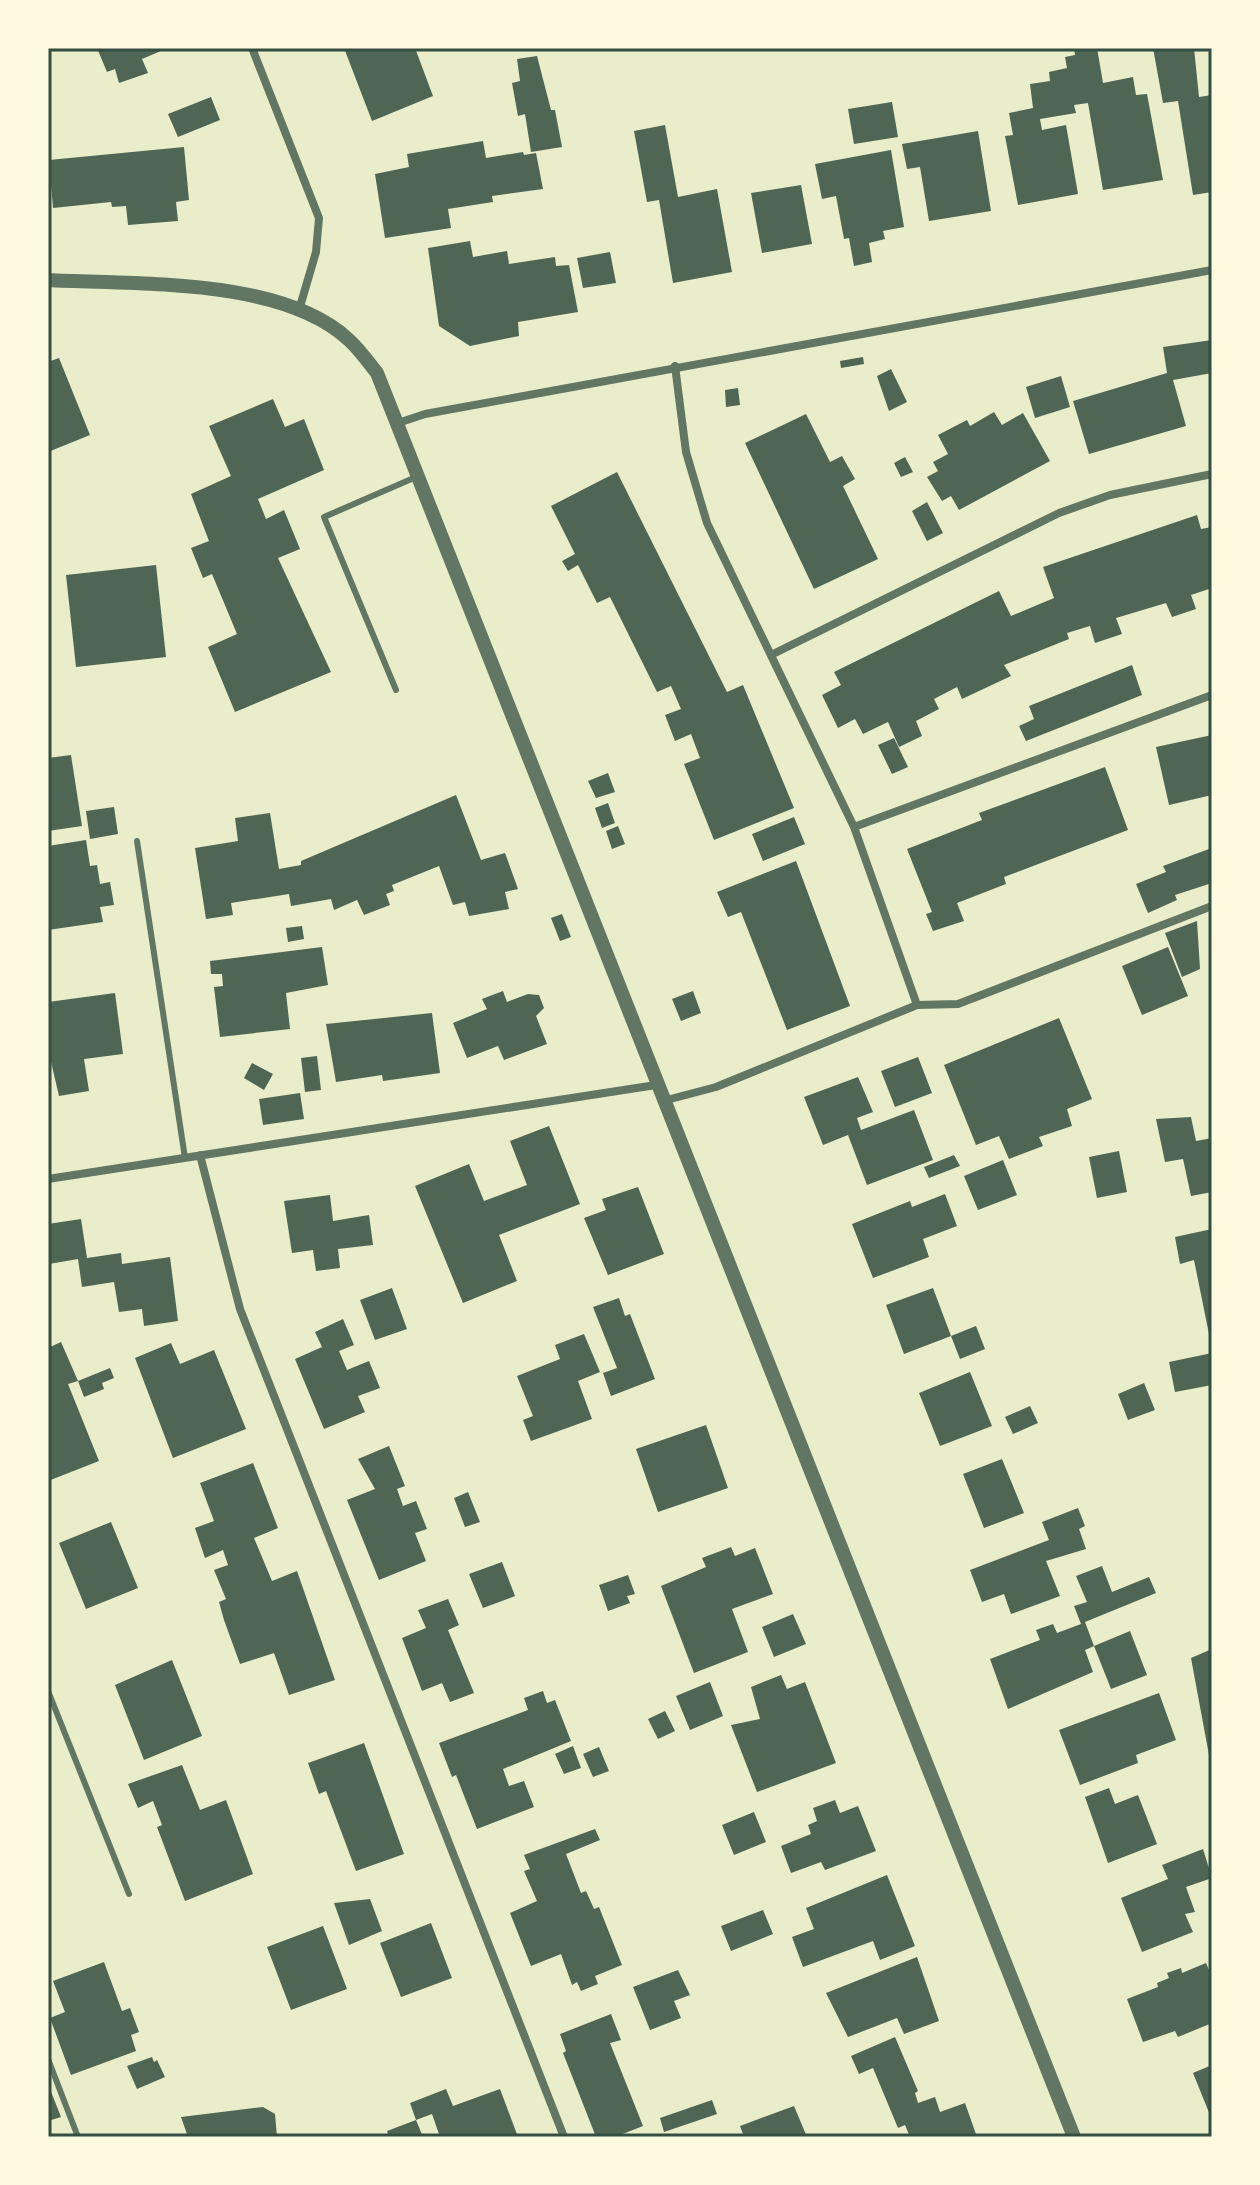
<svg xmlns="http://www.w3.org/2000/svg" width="1260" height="2185" font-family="'Golos Text',sans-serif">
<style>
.building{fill:#4f6655}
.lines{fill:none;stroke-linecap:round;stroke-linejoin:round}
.service{stroke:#617663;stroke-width:6}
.minor{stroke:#617663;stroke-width:8}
.tertiary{stroke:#617663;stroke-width:14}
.neatline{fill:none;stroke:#344e41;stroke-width:3}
</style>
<rect width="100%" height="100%" fill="#e9edc9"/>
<path class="building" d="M97,48H168L142,59L148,73L119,83L115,69L107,72Z
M344,48H415L433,96L372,121Z
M1074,48H1097L1103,83L1133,77L1136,95L1147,94L1163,180L1103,190L1088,103L1074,105L1076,113L1040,119L1042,130L1066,125L1078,194L1018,205L1005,136L1013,135L1009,113L1033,108L1030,84L1050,81L1049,72L1067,68L1065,57L1075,55Z
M1153,48H1194L1199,97L1212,95V192L1193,195L1178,101L1163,103Z
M537,56L551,110H555L562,147L531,152L525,114L518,116L512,83L520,81L517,59Z
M211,97L220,120L178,137L168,114Z
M892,102L898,137L854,144L848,109Z
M665,125L678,197L717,189L732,272L673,283L659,200L647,202L634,131Z
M978,131L991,211L929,221L920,167L907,169L902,144Z
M483,141L486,158L523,152L524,155L536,153L543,189L492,196L493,202L448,209L451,228L385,238L375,174L409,167L407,154Z
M184,147L189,200L176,202L178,221L128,225L126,206L112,207L111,202L53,208L49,160Z
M891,150L904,227L883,231L885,239L869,243L872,262L854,266L849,238L844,239L836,196L822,199L815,164Z
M801,185L812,244L762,253L751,193Z
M470,241L473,257L507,251L509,264L555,257L556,266L569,265L578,312L518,322L519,336L470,346L439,326L428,248Z
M610,252L616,283L583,288L577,258Z
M1212,340V373L1173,380L1186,426L1089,454L1073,401L1167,373L1163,347Z
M863,357L864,364L841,368L840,361Z
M59,358L90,435L48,452V362Z
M891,369L907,402L889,411L877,376Z
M1061,376L1070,407L1035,418L1026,387Z
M738,388L740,405L726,407L725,390Z
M273,399L285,427L304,419L324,470L258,499L266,519L284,510L300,549L278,558L331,672L235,712L208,647L237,634L212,574L203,578L191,548L209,541L191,494L231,476L209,426Z
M994,412L1002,425L1023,413L1050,461L959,510L951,496L942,501L927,477L938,471L933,462L948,454L938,435L967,420L970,426Z
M806,414L830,462L842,456L855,479L843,486L878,559L814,589L745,443Z
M905,457L913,472L901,477L894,463Z
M617,472L727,692L743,685L794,808L714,840L684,764L700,758L691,734L675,741L665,715L681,709L671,686L657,692L610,597L597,603L578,565L568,571L562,561L575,554L551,506Z
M927,502L943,533L927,541L912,511Z
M1197,515L1201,529L1212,527V588L1191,595L1196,609L1172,617L1166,603L1116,618L1122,634L1095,643L1090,626L1067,633L1069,639L1004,665L1011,676L962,699L957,687L934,699L939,709L916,721L922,736L899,747L888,722L863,734L855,719L838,728L822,695L841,685L834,672L999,591L1011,616L1054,598L1043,567Z
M156,565L166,657L76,667L66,575Z
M1132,665L1142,695L1026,741L1019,726L1034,719L1029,706Z
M1212,735V795L1169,805L1156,747Z
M894,738L908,767L892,774L878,745Z
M71,755L82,826L48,831V758Z
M1105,767L1128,830L1004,877L1006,884L957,903L964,921L933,931L926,914L932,912L907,849L982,820L979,813Z
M608,773L615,792L596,798L588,781Z
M456,795L481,860L505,853L518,889L505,892L509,909L469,916L465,902L453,905L439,866L392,885L394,891L386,894L390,905L364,915L357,900L334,910L331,899L291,906L289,894L231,903L233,915L206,919L195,848L238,841L235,818L270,813L279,869L301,865V861Z
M608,803L615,823L602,828L595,808Z
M114,807L118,834L90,839L86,811Z
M794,817L805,844L763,861L752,834Z
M618,826L625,844L612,849L606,831Z
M86,840L90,866L97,865L100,884L110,882L114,905L100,907L103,922L48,930V846Z
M1209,849L1212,883L1175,895L1177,900L1148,913L1136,884L1166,872L1163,866Z
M796,861L850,1006L787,1030L741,912L728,917L717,892Z
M562,914L571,937L560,941L551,918Z
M1197,921L1200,969L1182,977L1165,933Z
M302,926L304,939L288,942L286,928Z
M322,947L328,985L286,993L290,1029L220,1037L214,987L223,986L222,974H211L210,961Z
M1168,947L1188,996L1142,1015L1122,966Z
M503,991L507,1002L528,994L539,995L544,1008L536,1016L547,1044L504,1060L498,1046L467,1058L453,1023L487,1009L482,999Z
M693,991L701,1013L681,1021L672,999Z
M115,993L123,1054L84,1059L89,1091L59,1096L48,1049V1002Z
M432,1013L440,1073L383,1081L382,1075L336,1082L326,1024Z
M1059,1018L1092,1099L1067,1109L1072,1126L1039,1137L1043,1146L1009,1159L999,1136L976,1145L944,1065Z
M317,1056L321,1090L305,1092L301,1058Z
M918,1057L932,1093L895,1107L881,1071Z
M252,1063L273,1074L264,1090L244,1078Z
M858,1077L873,1112L857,1118L861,1130L914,1110L933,1160L867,1185L848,1135L823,1145L804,1097Z
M300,1093L304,1119L263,1125L259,1099Z
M1191,1117L1196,1141L1212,1138V1192L1191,1196L1183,1159L1165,1162L1156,1119Z
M549,1126L580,1204L499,1235L517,1281L463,1303L415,1186L469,1164L484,1201L527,1185L510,1141Z
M1119,1151L1127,1192L1097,1198L1089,1157Z
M954,1155L960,1166L929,1178L924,1167Z
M1003,1160L1017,1195L978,1210L964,1176Z
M638,1187L664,1254L608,1275L584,1218L606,1210L602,1199Z
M945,1194L957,1226L923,1239L929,1257L873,1278L852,1224L910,1201L912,1207Z
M330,1195L333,1221L369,1215L373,1245L338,1249L340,1268L316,1271L313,1250L292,1253L284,1201Z
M81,1219L87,1258L121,1253L122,1264L170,1257L178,1321L144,1326L142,1309L119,1312L114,1282L82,1287L78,1259L49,1264L48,1224Z
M1212,1229V1334H1209L1194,1260L1180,1264L1175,1237Z
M392,1288L407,1329L375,1340L360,1300Z
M933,1288L951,1336L976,1326L985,1349L960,1359L951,1336L904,1354L886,1305Z
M619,1298L625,1316L630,1314L655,1379L611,1396L603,1373L617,1368L593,1307Z
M343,1319L354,1345L339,1351L347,1370L369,1361L380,1388L358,1396L365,1412L324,1429L295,1359L322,1347L315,1332Z
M584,1334L600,1372L578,1381L592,1419L531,1441L523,1420L533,1416L517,1376L560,1359L555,1345Z
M61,1342L78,1381L68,1384L99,1461L48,1481V1348Z
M171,1343L180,1364L214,1350L246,1429L173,1458L135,1358Z
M1212,1353V1385L1175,1392L1169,1362Z
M110,1368L114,1378L102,1383L104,1389L84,1397L78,1381Z
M970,1372L992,1426L940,1446L919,1393Z
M1144,1383L1155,1410L1128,1420L1118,1394Z
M1030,1406L1038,1423L1013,1434L1005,1417Z
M706,1425L728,1488L658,1512L636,1449Z
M389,1446L405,1486L397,1489L403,1506L416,1501L427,1529L415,1533L426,1561L379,1580L347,1500L375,1489L358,1459Z
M1002,1459L1024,1513L984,1528L963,1474Z
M253,1463L278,1528L254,1538L272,1581L297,1571L335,1680L289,1695L274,1653L240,1664L224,1620L219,1602L226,1599L214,1570L228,1565L223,1550L205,1558L195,1528L214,1521L200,1483Z
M468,1492L480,1522L465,1527L454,1498Z
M1078,1508L1085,1526L1079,1529L1086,1549L1046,1561L1060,1596L1011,1614L1004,1594L982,1602L970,1570L1049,1540L1042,1522Z
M111,1522L138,1588L86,1609L59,1543Z
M731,1547L735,1556L755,1548L773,1594L732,1609L748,1652L694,1673L661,1586L706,1567L702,1558Z
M502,1562L515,1596L483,1608L469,1574Z
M1102,1566L1112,1592L1149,1577L1156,1593L1085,1622L1094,1646L1085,1650L1093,1672L1008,1709L990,1659L1040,1640L1036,1630L1053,1624L1057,1633L1081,1624L1074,1606L1087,1602L1076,1576Z
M628,1575L635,1594L627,1596L630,1603L608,1611L599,1585Z
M448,1599L459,1625L448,1630L474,1693L450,1702L442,1683L422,1691L402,1638L426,1628L418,1610Z
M793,1614L806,1644L774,1657L762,1627Z
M1130,1631L1147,1675L1111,1689L1094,1646Z
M1212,1649V1766H1211L1191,1658Z
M172,1660L202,1736L144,1760L115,1685Z
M781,1675L787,1689L805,1682L836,1763L757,1792L731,1725L760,1719L751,1687Z
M710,1682L723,1716L690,1730L676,1696Z
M543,1691L547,1703L555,1700L571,1741L503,1769L509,1786L524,1781L534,1807L477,1829L456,1775L452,1777L439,1743L528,1710L524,1698Z
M1159,1693L1176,1740L1136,1755L1138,1763L1080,1785L1059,1730Z
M665,1711L675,1731L658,1739L648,1719Z
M364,1743L404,1854L356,1871L326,1791L319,1794L308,1763Z
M573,1746L581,1768L564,1774L555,1754Z
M599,1747L609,1771L593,1777L583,1754Z
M182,1765L200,1810L226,1800L253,1874L185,1901L157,1827L162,1825L153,1801L138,1808L128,1784Z
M1109,1788L1115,1804L1138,1795L1157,1844L1108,1863L1085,1797Z
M835,1800L840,1813L858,1806L876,1851L825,1870L821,1862L791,1873L781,1846L811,1834L808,1825L817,1821L813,1808Z
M754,1812L766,1842L734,1855L722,1825Z
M595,1829L600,1840L566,1854L581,1893L586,1891L594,1909L599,1907L622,1965L595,1976L598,1984L581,1991L577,1982L572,1985L561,1954L531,1966L510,1913L537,1901L524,1871L530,1869L524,1855Z
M1203,1849L1212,1878L1186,1887L1195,1912L1185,1914L1193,1932L1142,1952L1121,1898L1168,1879L1162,1865Z
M887,1875L915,1946L880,1960L873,1941L803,1967L792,1937L814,1929L806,1908Z
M370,1899L382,1931L349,1945L334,1903Z
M763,1910L773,1934L731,1951L721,1926Z
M431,1923L452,1978L401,1997L380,1943Z
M323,1926L347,1989L291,2010L267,1947Z
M917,1957L939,2021L904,2034L897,2018L848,2037L826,1993Z
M104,1962L122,2011L130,2008L139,2032L131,2035L136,2051L71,2075L50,2018L65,2012L53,1981Z
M1206,1963L1212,1977V2023L1178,2037L1175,2031L1143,2042L1127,1999L1158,1987L1157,1983L1169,1978L1167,1973L1181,1968L1182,1973Z
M678,1970L690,1995L674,2001L681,2018L650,2030L633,1987Z
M611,2014L621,2040L610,2043L643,2126L615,2137H596L563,2053L566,2051L560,2034Z
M895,2037L918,2091L915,2093L918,2103L935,2097L940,2112L965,2103L977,2137H910L905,2125L898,2128L873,2068L859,2074L851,2056Z
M152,2057L154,2062L157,2060L165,2077L137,2089L127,2066Z
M1212,2065V2120L1193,2073Z
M48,2084L61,2117L48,2121Z
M446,2089L453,2106L500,2089L518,2137H440L432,2114L416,2120L410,2103Z
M712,2100L717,2114L664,2132L660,2118Z
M794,2106L807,2137H744L740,2126Z
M263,2107L275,2114L277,2137H188L181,2117Z
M416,2120L423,2137H389L387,2131Z"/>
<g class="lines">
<path class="service" d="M396,690L324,517L416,477
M137,841L185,1158
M48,1691L129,1894
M48,2059L78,2137"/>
<path class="minor" d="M252,48L319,218L316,252L299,310
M398,423L425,414L1212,270
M773,654L1059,513L1110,495L1212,474
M854,827L1212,695
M917,1005L958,1004L1212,906
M663,1101L716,1087L917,1005L854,827L707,523L686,452L675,366
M200,1155L240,1309L564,2137
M48,1179L656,1085"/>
<path class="tertiary" d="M48,280C136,285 282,277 349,340C360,350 368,362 377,373L1074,2137"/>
</g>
<rect width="1260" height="2185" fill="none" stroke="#fefae0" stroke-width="100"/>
<rect x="50" y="50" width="1160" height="2085" class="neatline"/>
</svg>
